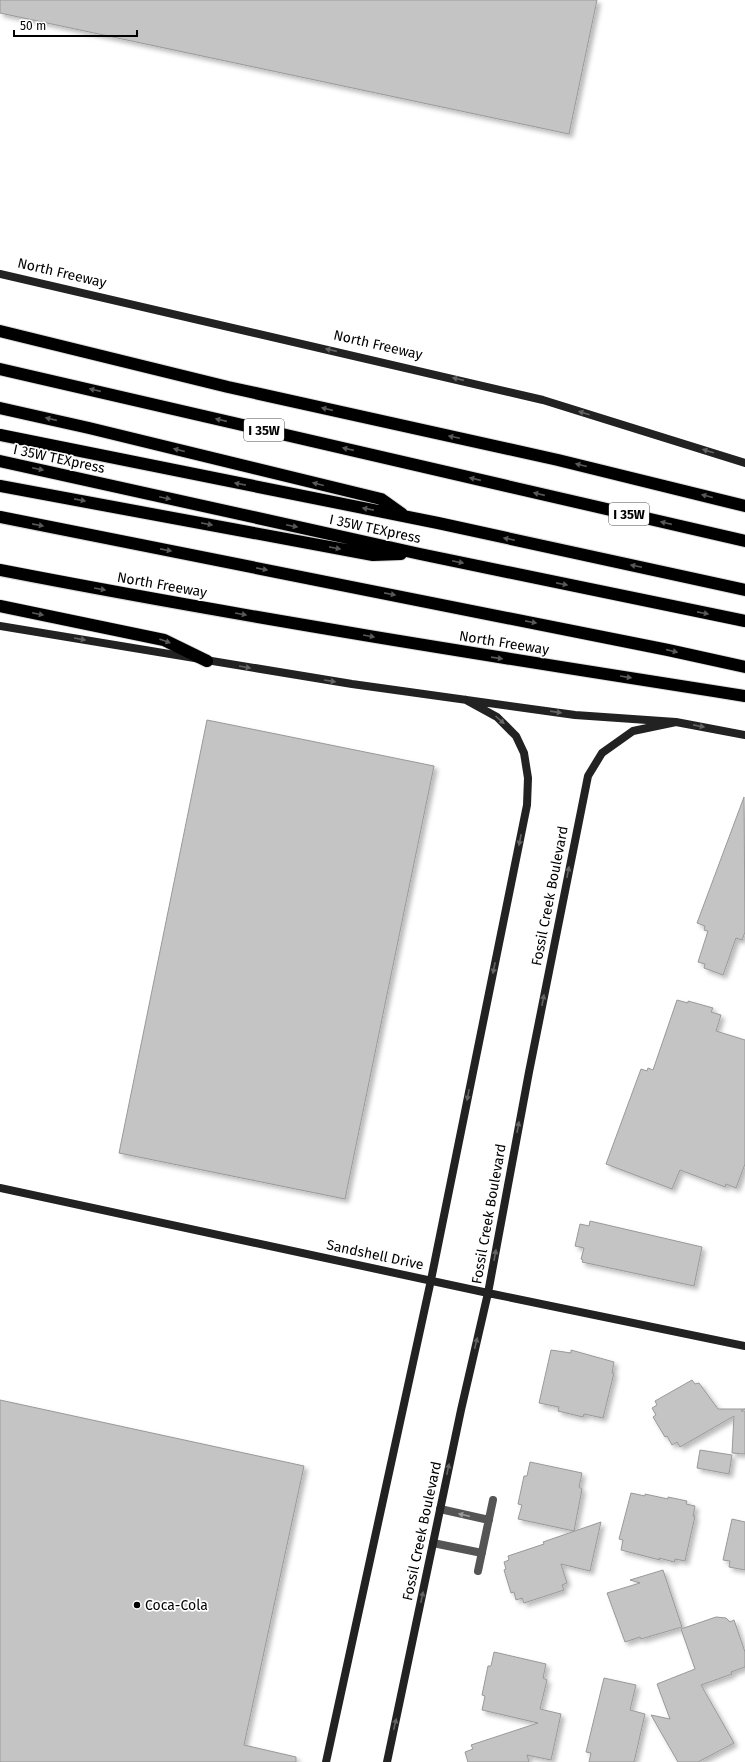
<svg xmlns="http://www.w3.org/2000/svg" width="745" height="1762" font-family="'Fira Sans',sans-serif">
<style>
.building{fill:#c4c4c4;stroke:#999;filter:url(#shadow)}
.lines{fill:none;stroke-linecap:round;stroke-linejoin:round}
.highway-casing{stroke:#dbdbdb;stroke-width:14}
.street{stroke:#555;stroke-width:8}
.secondary{stroke:#222;stroke-width:8}
.highway{stroke:#000;stroke-width:12}
.oneway{fill:#646464}
.oneway2{fill:#595959}
.oneway3{fill:#999}
.poi-dot{fill:#000;stroke:#fff;stroke-width:1.5}
.labels{text-anchor:middle;dominant-baseline:central;stroke-width:3.5;stroke-linejoin:round;paint-order:stroke}
.shield{fill:#fff;stroke:#4c4c4c;stroke-width:1}
.shield-label{font-size:13px;font-weight:bold;fill:#000}
.street-label{font-size:14px;fill:#000;stroke:#fff}
.poi-label{font-size:14px;fill:#000;stroke:#fff;text-anchor:start}
</style>
<defs>
<filter id="shadow"><feDropShadow dx="3.5" dy="3.5" stdDeviation="2" flood-color="#0004"/></filter>
</defs>
<rect width="100%" height="100%" fill="#fff"/>
<path class="building" d="M0,0H597L569,134L0,13Z
M207,720L434,766L345,1199L119,1153Z
M744,797L745,932L742,940L736,938L723,975L704,968L705,964L698,962L708,931L704,930L705,926L697,923Z
M677,1000L688,1003V1001L713,1008L711,1012L721,1015L716,1031L745,1040V1164L736,1188L726,1184L725,1187L680,1170L672,1189L606,1164L641,1069L647,1071L648,1068L653,1070Z
M590,1221L702,1247L694,1286L582,1262L583,1260L581,1259L584,1248L575,1246L580,1224L589,1226Z
M551,1350L571,1353V1350L614,1362L612,1373H614L603,1418L584,1414L583,1417L558,1411L559,1407L539,1403Z
M692,1380L695,1384L699,1383L718,1409H745L741,1411H745V1454L732,1453L734,1416L680,1447L677,1442L672,1445L667,1436L665,1437L653,1417L656,1415L652,1408L657,1405L655,1401Z
M0,1400L304,1466L244,1745L296,1757V1762H0Z
M700,1450L732,1455L729,1474L697,1468Z
M530,1462L582,1473L579,1487L582,1489L574,1531L518,1519L522,1505L518,1504L524,1476H527Z
M631,1493L645,1496V1494L668,1499V1497L687,1501L686,1504L695,1506L693,1516H695L685,1561L675,1559L674,1562L659,1558L660,1560L621,1550L623,1540L619,1539Z
M732,1519L745,1522V1570L729,1567L730,1561L723,1560Z
M601,1522L590,1571L561,1564L567,1583L562,1585L564,1590L524,1603L522,1598L516,1600L514,1592L511,1593L504,1570L506,1569L504,1562L509,1560L508,1556L544,1544L543,1542Z
M663,1570L682,1627L641,1639L640,1637L625,1642L607,1593L640,1583L630,1580Z
M716,1617L726,1618L730,1622L734,1620L745,1652V1667L731,1672L732,1674L701,1685L734,1743L698,1762H678L651,1715L670,1719L657,1684L695,1669L681,1629Z
M494,1652L546,1664L543,1678L547,1680L540,1709L561,1714L551,1760L527,1755L529,1762H468L465,1752L473,1749L471,1745L538,1723L482,1710L485,1696L482,1695L488,1666H491Z
M604,1678L636,1685L630,1710L645,1714L634,1762H589L591,1753L586,1752Z"/>
<g class="lines">
<g class="highway-casing">
<path id="highway" d="M0,331L228,387L558,460L745,506
M0,369L745,541
M0,408L89,428L381,499L402,514
M0,435L438,523L745,590
M0,461L420,554L745,621
M0,486L373,555L401,554
M0,517L668,650L745,667
M0,570C247,618 496,657 745,696
M0,606L164,640L207,661"/>
</g>
<path class="street" d="M440,1509L489,1520
M433,1543L482,1553
M478,1571L493,1500"/>
<path class="secondary" d="M0,274L543,400L745,463
M0,626L352,684L575,715L676,722L745,735
M0,1188L488,1293L745,1346
M326,1762L431,1280L527,805L528,778L524,753L516,736L497,717L466,700
M387,1762L461,1410L488,1293L529,1072L588,776L602,753L633,731L676,722"/>
<use href="#highway" class="highway"/>
</g>
<defs><path id="oneway-solid" d="M-6-.8H1V-3.2L6.5 0L1 3.2V.8H-6Z"/></defs>
<g class="oneway">
<use href="#oneway-solid" transform="translate(331 350) rotate(-167)"/>
<use href="#oneway-solid" transform="translate(458 379) rotate(-167)"/>
<use href="#oneway-solid" transform="translate(584 413) rotate(-163)"/>
<use href="#oneway-solid" transform="translate(708 451) rotate(-163)"/>
<use href="#oneway-solid" transform="translate(80 639) rotate(10)"/>
<use href="#oneway-solid" transform="translate(245 667) rotate(10)"/>
<use href="#oneway-solid" transform="translate(330 681) rotate(9)"/>
<use href="#oneway-solid" transform="translate(556 712) rotate(8)"/>
<use href="#oneway-solid" transform="translate(500 720) rotate(42)"/>
<use href="#oneway-solid" transform="translate(699 726) rotate(11)"/>
<use href="#oneway-solid" transform="translate(520 840) rotate(101)"/>
<use href="#oneway-solid" transform="translate(568 872) rotate(-79)"/>
<use href="#oneway-solid" transform="translate(494 968) rotate(101)"/>
<use href="#oneway-solid" transform="translate(543 1000) rotate(-79)"/>
<use href="#oneway-solid" transform="translate(468 1095) rotate(101)"/>
<use href="#oneway-solid" transform="translate(518 1127) rotate(-80)"/>
<use href="#oneway-solid" transform="translate(495 1255) rotate(-80)"/>
<use href="#oneway-solid" transform="translate(476 1343) rotate(-77)"/>
<use href="#oneway-solid" transform="translate(448 1469) rotate(-78)"/>
<use href="#oneway-solid" transform="translate(422 1597) rotate(-78)"/>
<use href="#oneway-solid" transform="translate(395 1724) rotate(-77)"/>
</g>
<g class="oneway2">
<use href="#oneway-solid" transform="translate(95 390) rotate(-167)"/>
<use href="#oneway-solid" transform="translate(327 409) rotate(-167)"/>
<use href="#oneway-solid" transform="translate(51 419) rotate(-167)"/>
<use href="#oneway-solid" transform="translate(221 420) rotate(-167)"/>
<use href="#oneway-solid" transform="translate(454 437) rotate(-168)"/>
<use href="#oneway-solid" transform="translate(348 449) rotate(-167)"/>
<use href="#oneway-solid" transform="translate(179 450) rotate(-166)"/>
<use href="#oneway-solid" transform="translate(581 465) rotate(-166)"/>
<use href="#oneway-solid" transform="translate(38 469) rotate(12)"/>
<use href="#oneway-solid" transform="translate(475 479) rotate(-167)"/>
<use href="#oneway-solid" transform="translate(240 484) rotate(-169)"/>
<use href="#oneway-solid" transform="translate(318 484) rotate(-166)"/>
<use href="#oneway-solid" transform="translate(539 494) rotate(-167)"/>
<use href="#oneway-solid" transform="translate(707 496) rotate(-166)"/>
<use href="#oneway-solid" transform="translate(165 498) rotate(12)"/>
<use href="#oneway-solid" transform="translate(80 500) rotate(11)"/>
<use href="#oneway-solid" transform="translate(368 509) rotate(-169)"/>
<use href="#oneway-solid" transform="translate(666 523) rotate(-167)"/>
<use href="#oneway-solid" transform="translate(207 524) rotate(11)"/>
<use href="#oneway-solid" transform="translate(38 525) rotate(11)"/>
<use href="#oneway-solid" transform="translate(292 526) rotate(12)"/>
<use href="#oneway-solid" transform="translate(509 539) rotate(-168)"/>
<use href="#oneway-solid" transform="translate(335 548) rotate(11)"/>
<use href="#oneway-solid" transform="translate(166 550) rotate(11)"/>
<use href="#oneway-solid" transform="translate(458 562) rotate(12)"/>
<use href="#oneway-solid" transform="translate(636 566) rotate(-168)"/>
<use href="#oneway-solid" transform="translate(262 569) rotate(11)"/>
<use href="#oneway-solid" transform="translate(562 584) rotate(11)"/>
<use href="#oneway-solid" transform="translate(100 589) rotate(10)"/>
<use href="#oneway-solid" transform="translate(390 594) rotate(11)"/>
<use href="#oneway-solid" transform="translate(703 613) rotate(11)"/>
<use href="#oneway-solid" transform="translate(38 614) rotate(12)"/>
<use href="#oneway-solid" transform="translate(241 614) rotate(10)"/>
<use href="#oneway-solid" transform="translate(531 622) rotate(11)"/>
<use href="#oneway-solid" transform="translate(369 636) rotate(10)"/>
<use href="#oneway-solid" transform="translate(165 641) rotate(20)"/>
<use href="#oneway-solid" transform="translate(672 651) rotate(13)"/>
<use href="#oneway-solid" transform="translate(497 658) rotate(8)"/>
<use href="#oneway-solid" transform="translate(626 677) rotate(9)"/>
</g>
<use class="oneway3" href="#oneway-solid" transform="translate(464 1515) rotate(-167)"/>
<circle class="poi-dot" cx="137" cy="1605" r="4"/>
<g class="labels">
<g class="shield">
<rect x="244" y="419" width="40" height="22" rx="3"/>
<rect x="609" y="503" width="40" height="22" rx="3"/>
</g>
<g class="shield-label">
<text x="264" y="430">I 35W</text>
<text x="629" y="514">I 35W</text>
</g>
<g class="street-label">
<text transform="translate(62 273) rotate(13)">North Freeway</text>
<text transform="translate(378 345) rotate(13)">North Freeway</text>
<text transform="translate(59 459) rotate(12)">I 35W TEXpress</text>
<text transform="translate(375 529) rotate(12)">I 35W TEXpress</text>
<text transform="translate(162 585) rotate(10)">North Freeway</text>
<text transform="translate(504 643) rotate(9)">North Freeway</text>
<text transform="translate(550 896) rotate(-79)">Fossil Creek Boulevard</text>
<text transform="translate(489 1214) rotate(-80)">Fossil Creek Boulevard</text>
<text transform="translate(375 1255) rotate(12)">Sandshell Drive</text>
<text transform="translate(422 1531) rotate(-78)">Fossil Creek Boulevard</text>
</g>
<g class="poi-label">
<text x="145" y="1605">Coca-Cola</text>
</g>
</g>
<path d="M14 30v6h123v-6" fill="none" stroke="#000000" stroke-width="2"/>
<text x="20" y="30" font-size="12" fill="#000000" stroke="#ffffff" stroke-width="3" paint-order="stroke">50 m</text>
</svg>
